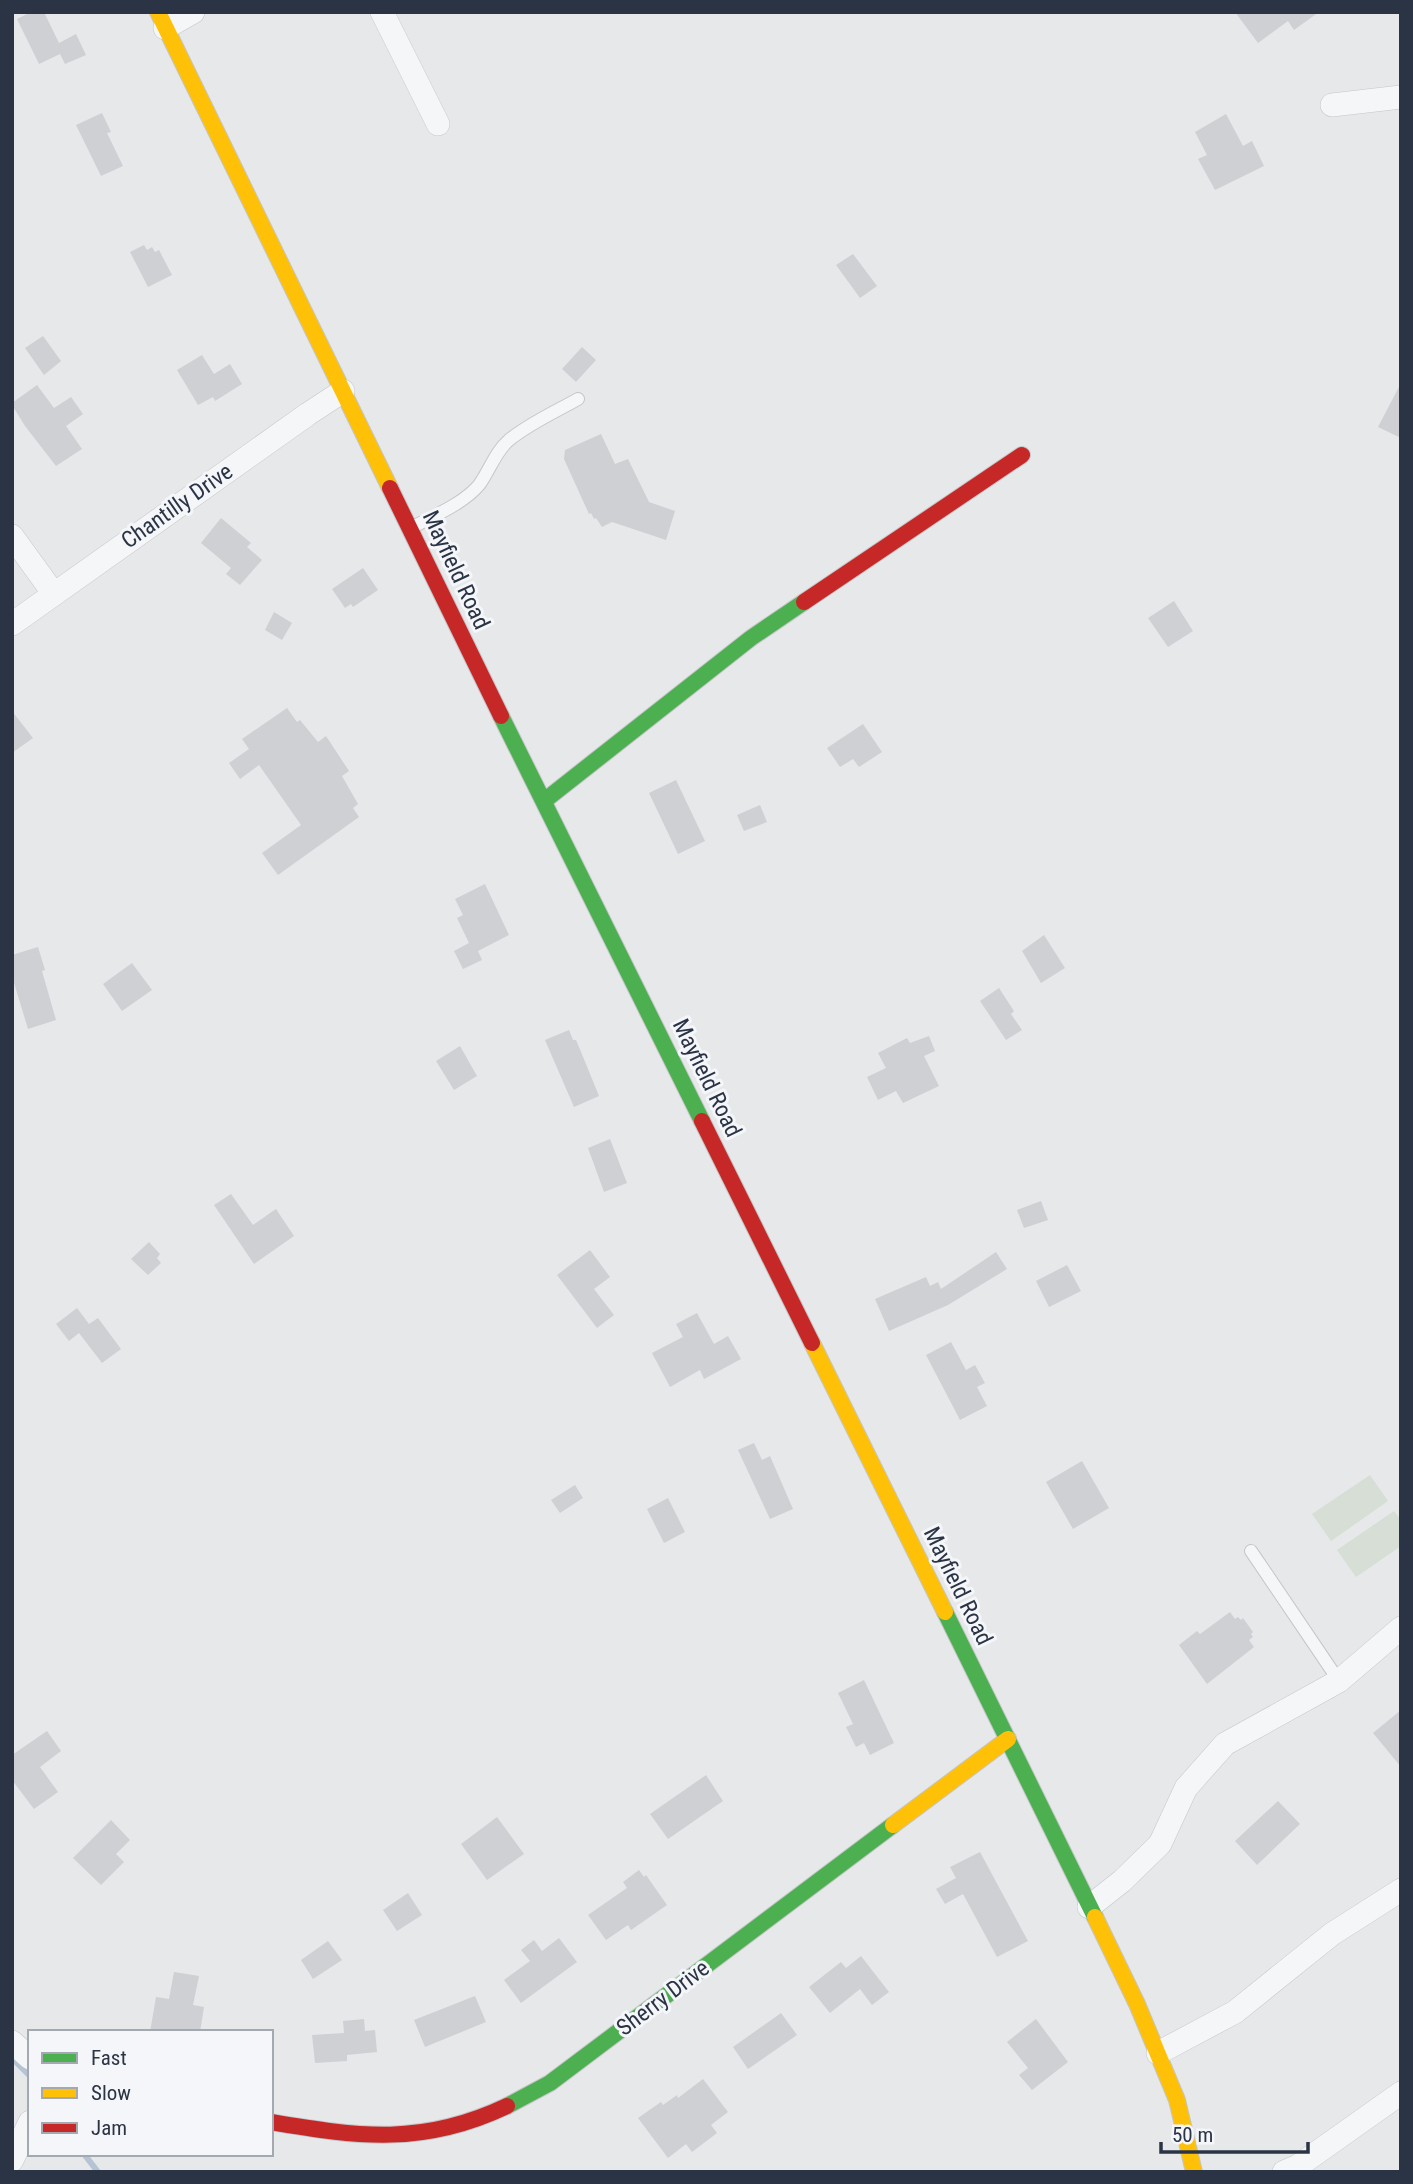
<svg xmlns="http://www.w3.org/2000/svg" width="1413" height="2184" font-family="'Roboto Condensed',sans-serif">
<style>
.green{fill:#d6ded6}
.lines{fill:none;stroke-linecap:round;stroke-linejoin:round}
.stream{stroke:#b4c4d5;stroke-width:6}
.building{fill:#ced0d3}
.lane-casing{stroke:#c4c6c8;stroke-width:14}
.street-casing{stroke:#c4c6c8;stroke-width:24}
.fast-casing{stroke:#c4c6c8;stroke-width:18}
.slow-casing{stroke:#c4c6c8;stroke-width:18}
.jam-casing{stroke:#c4c6c8;stroke-width:18}
.lane{stroke:#f5f6f7;stroke-width:12}
.street{stroke:#f5f6f7;stroke-width:23}
.fast{stroke:#4caf50;stroke-width:16}
.slow{stroke:#ffc107;stroke-width:16}
.jam{stroke:#c62828;stroke-width:16}
.labels{text-anchor:middle;dominant-baseline:central;stroke-width:6;stroke-linejoin:round;paint-order:stroke}
.street-label{font-size:23px;fill:#2b3445;stroke:#f4f6f9}
</style>
<rect width="100%" height="100%" fill="#e6e8ea"/>
<path class="green" d="M1370,1475L1388,1501L1331,1541L1312,1514Z
M1394,1511L1401,1520V1546L1356,1577L1337,1550Z"/>
<g class="lines">
<path class="stream" d="M12,2058L30,2076
M84,2154L98,2172"/>
</g>
<path class="building" d="M31,12H44L59,43L76,34L86,55L65,64L60,54L39,64L17,19Z
M1235,12H1319L1294,30L1288,21L1258,43Z
M102,113L111,132L107,133L123,166L101,176L76,125Z
M1226,114L1243,146L1252,141L1264,166L1215,190L1198,159L1207,155L1195,132Z
M144,245L147,250L152,247L155,252L159,250L172,275L148,287L130,252Z
M853,254L877,286L860,298L836,265Z
M43,336L61,361L44,375L25,348Z
M582,347L596,360L576,382L562,369Z
M202,355L214,374L230,364L242,384L215,401L213,397L198,405L177,370Z
M1401,383V438L1378,427Z
M37,385L54,408L71,397L83,414L66,426L82,449L56,466L25,426L12,405V403Z
M601,434L615,464L628,459L649,502L675,511L666,540L612,522L602,527L596,518L594,519L591,513L589,514L564,459L565,450Z
M221,518L251,543L247,547L262,560L240,585L226,574L231,568L201,543Z
M363,568L378,590L353,607L351,604L345,608L332,589Z
M1174,601L1193,631L1168,647L1148,618Z
M274,612L292,623L282,640L265,630Z
M287,708L297,722L300,720L318,742L326,736L349,771L342,776L358,804L353,808L359,817L278,875L262,853L301,825L259,765L240,779L229,763L249,749L242,739Z
M12,711L33,738L12,753Z
M863,724L882,752L859,767L853,759L840,767L827,748Z
M676,780L705,841L678,854L649,793Z
M760,805L767,822L744,831L737,815Z
M485,884L509,935L478,951L482,960L463,969L454,951L469,943L457,918L463,915L455,899Z
M1044,935L1065,968L1041,983L1022,951Z
M38,947L45,970L42,971L56,1020L28,1029L12,976V955Z
M132,963L152,990L122,1011L103,984Z
M999,988L1014,1011L1011,1014L1022,1030L1006,1040L980,1001Z
M569,1030L573,1040H576L579,1047L599,1096L574,1107L545,1040Z
M929,1036L935,1051L924,1056L939,1086L903,1103L896,1091L878,1100L867,1077L886,1068L878,1053L907,1038L910,1043Z
M460,1046L477,1076L454,1090L436,1061Z
M610,1139L627,1183L604,1192L588,1148Z
M231,1194L253,1225L276,1209L294,1236L254,1264L214,1205Z
M1041,1201L1048,1220L1024,1228L1017,1210Z
M149,1242L160,1254L157,1258L161,1263L148,1275L131,1259Z
M590,1250L610,1277L594,1289L614,1315L597,1328L557,1275Z
M996,1252L1007,1269L948,1305L889,1331L875,1299L926,1277L930,1286L938,1282L941,1289Z
M1067,1265L1081,1291L1049,1307L1036,1281Z
M77,1308L89,1324L98,1318L121,1349L102,1363L79,1333L69,1341L56,1324Z
M697,1313L714,1344L728,1336L741,1359L704,1379L700,1370L670,1387L652,1353L683,1337L676,1324Z
M951,1342L966,1370L975,1365L985,1383L977,1387L987,1406L960,1420L926,1355Z
M754,1443L762,1460L770,1456L793,1509L770,1519L738,1450Z
M1082,1461L1109,1508L1073,1529L1046,1482Z
M575,1485L583,1498L560,1513L551,1500Z
M668,1498L685,1532L664,1543L647,1509Z
M1230,1612L1235,1619L1238,1617L1241,1620L1243,1618L1253,1632L1251,1634L1253,1637L1249,1640L1254,1647L1207,1684L1179,1645L1197,1631L1200,1634Z
M864,1680L894,1743L870,1755L864,1743L856,1747L846,1727L853,1724L838,1693Z
M1401,1710V1767L1373,1733Z
M47,1731L61,1751L40,1767L58,1792L34,1809L12,1780V1755Z
M706,1775L723,1801L668,1839L650,1814Z
M1278,1801L1300,1824L1257,1865L1235,1841Z
M497,1817L524,1854L487,1880L461,1844Z
M111,1820L130,1840L116,1854L124,1862L101,1885L73,1858Z
M980,1852L1028,1941L997,1957L963,1894L945,1904L936,1889L956,1878L950,1867Z
M639,1870L644,1877L646,1875L667,1905L631,1930L628,1925L606,1940L588,1915L627,1888L623,1882Z
M408,1893L422,1915L397,1931L383,1910Z
M559,1938L577,1962L521,2003L504,1980L530,1961L521,1950L534,1940L542,1951Z
M328,1941L342,1960L313,1979L301,1960Z
M861,1956L889,1992L872,2005L860,1989L830,2013L809,1987L841,1962L846,1968Z
M174,1972L199,1976L193,2005L204,2007L200,2032H150L156,1997L169,1999Z
M475,1996L486,2022L425,2047L414,2020Z
M781,2013L797,2035L748,2069L733,2047Z
M364,2019L365,2031L375,2030L377,2052L347,2055V2061L315,2063L312,2035L344,2033L343,2021Z
M1036,2019L1068,2062L1032,2090L1019,2075L1028,2068L1007,2042Z
M703,2079L728,2112L711,2125L717,2133L692,2152L686,2144L668,2158L638,2118L661,2102L663,2105L677,2095L678,2098Z"/>
<g class="lines">
<g class="lane-casing">
<path id="lane" d="M411,528C433,516 463,504 479,485C490,470 495,452 509,440C530,423 555,412 578,399
M1251,1551L1339,1681"/>
</g>
<g class="street-casing">
<path id="street" d="M382,12L438,124
M165,28L193,12
M1332,105L1401,97
M12,536L54,594
M12,624L308,414L343,391
M1089,1907L1122,1881L1160,1844L1186,1788L1225,1744L1339,1681L1401,1628
M12,2042L30,2058
M1158,2053L1235,2012L1332,1934L1401,1890
M12,2160L30,2122
M1284,2172L1298,2166L1401,2093"/>
</g>
<g class="fast-casing">
<path id="fast" d="M501,716L702,1121
M544,801L751,638L804,602
M945,1612L1095,1917
M507,2106L550,2083L893,1825"/>
</g>
<g class="slow-casing">
<path id="slow" d="M158,12L390,488
M812,1343L945,1612
M893,1825L1008,1739
M1095,1917L1137,2004L1177,2100L1194,2172"/>
</g>
<g class="jam-casing">
<path id="jam" d="M390,488L501,716
M804,602L1022,455
M702,1121L812,1343
M271,2122C359,2137 423,2146 507,2106"/>
</g>
<use href="#lane" class="lane"/>
<use href="#street" class="street"/>
<use href="#fast" class="fast"/>
<use href="#slow" class="slow"/>
<use href="#jam" class="jam"/>
</g>
<g class="labels">
<g class="street-label">
<text transform="translate(177 506) rotate(-35)">Chantilly Drive</text>
<text transform="translate(456 570) rotate(65)">Mayfield Road</text>
<text transform="translate(707 1078) rotate(64)">Mayfield Road</text>
<text transform="translate(958 1586) rotate(64)">Mayfield Road</text>
<text transform="translate(663 1998) rotate(-37)">Sherry Drive</text>
</g>
</g>
<rect width="1413" height="2184" fill="none" stroke="#2b3445" stroke-width="28"/>
<rect x="28" y="2030" width="245" height="126" fill="#f4f6f9" stroke="#a4a8b1" stroke-width="2"/>
<rect x="42" y="2053" width="35" height="10" fill="#4caf50" stroke="#a4a8b1" stroke-width="2"/>
<text x="91" y="2065" font-size="21" fill="#2b3445">Fast</text>
<rect x="42" y="2088" width="35" height="10" fill="#ffc107" stroke="#a4a8b1" stroke-width="2"/>
<text x="91" y="2100" font-size="21" fill="#2b3445">Slow</text>
<rect x="42" y="2123" width="35" height="10" fill="#c62828" stroke="#a4a8b1" stroke-width="2"/>
<text x="91" y="2135" font-size="21" fill="#2b3445">Jam</text>
<path d="M1161 2142v10h147v-10" fill="none" stroke="#2b3445" stroke-width="3.5"/>
<text x="1172" y="2142" font-size="21" fill="#2b3445" stroke="#f4f6f9" stroke-width="5" paint-order="stroke">50 m</text>
</svg>
